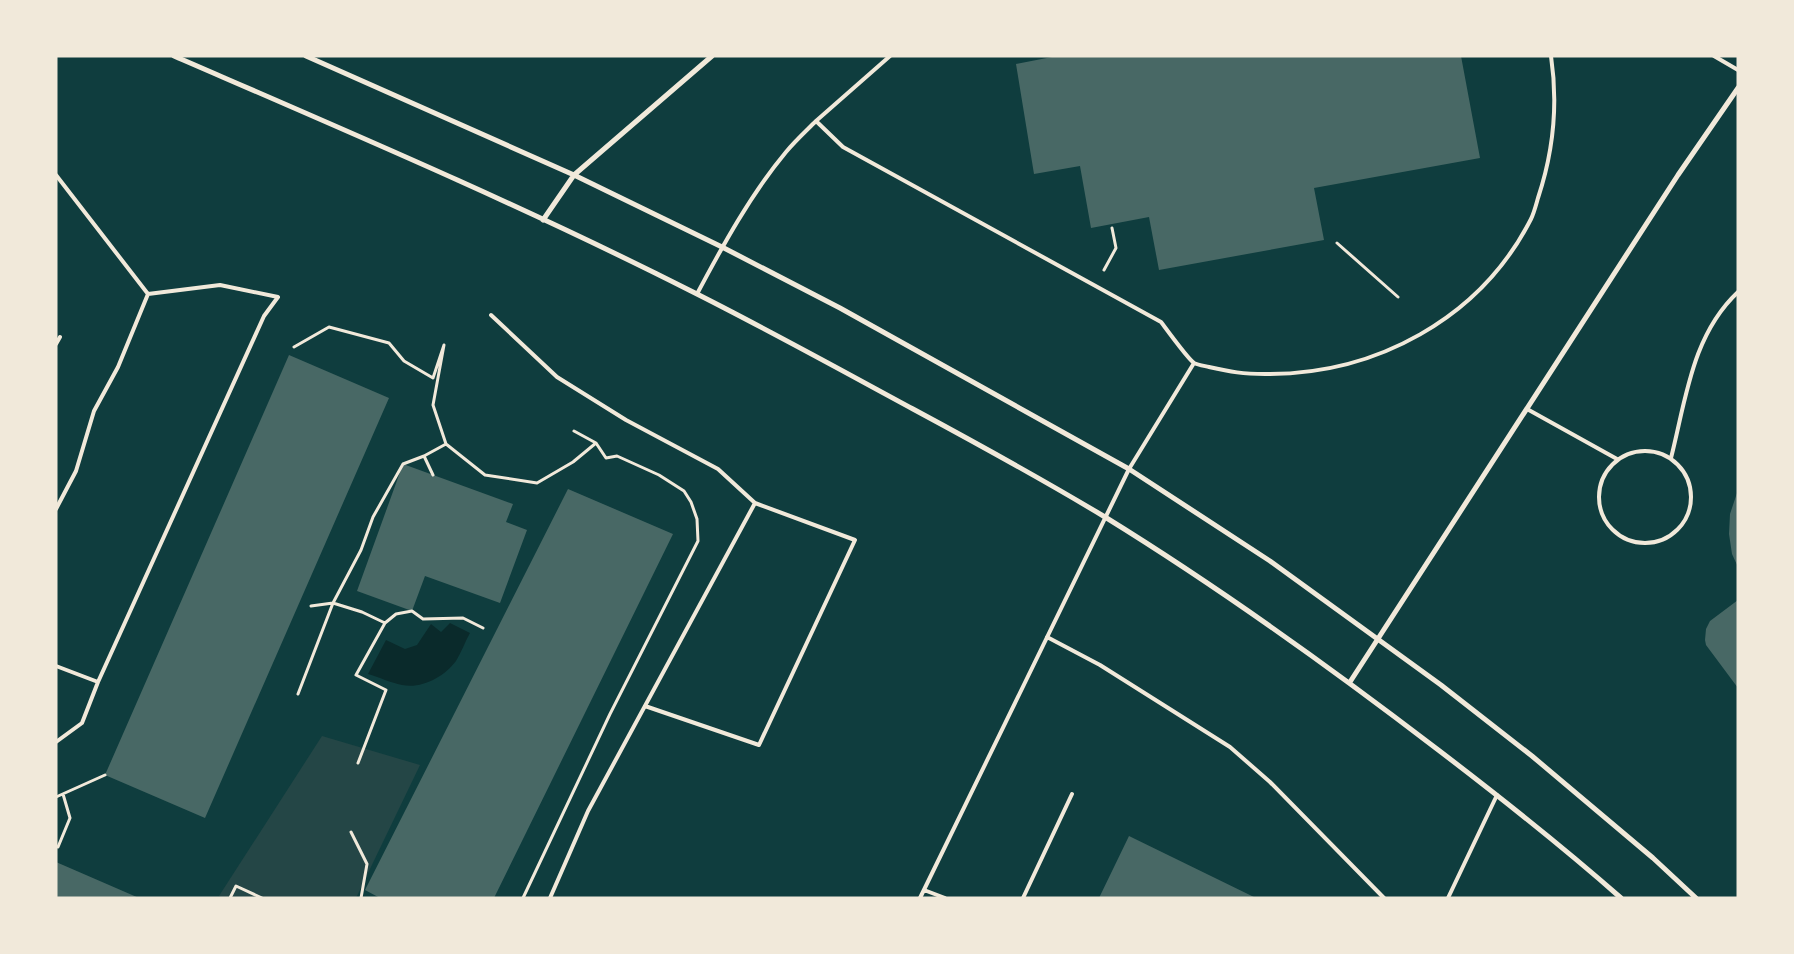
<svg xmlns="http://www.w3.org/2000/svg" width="1794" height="954" font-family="Poppins,sans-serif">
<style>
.green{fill:#244646}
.water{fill:#0a2a2b}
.building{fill:#486865}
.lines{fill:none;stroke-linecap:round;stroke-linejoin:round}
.path{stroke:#f1e9da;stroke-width:3}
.service{stroke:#f1e9da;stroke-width:4}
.minor{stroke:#f1e9da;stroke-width:5}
</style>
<rect width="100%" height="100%" fill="#0f3d3e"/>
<path class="green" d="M322,736L420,765L356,898H222L219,896Z"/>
<path class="water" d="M450,623L470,633C465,642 461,653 456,661C444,677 422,689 402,685C391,683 379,677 368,674L386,640L405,649L417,645L431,624L441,632Z"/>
<path class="building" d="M1057,56H1461L1480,158L1314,188L1324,240L1159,270L1149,217L1091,228L1080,166L1034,174L1016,64Z
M289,355L389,398L205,818L105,775Z
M403,464L513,504L506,522L527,530L500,603L425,576L412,611L357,591Z
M568,489L673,534L494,898H380L365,890Z
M1738,490V567L1732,554L1729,534L1730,514Z
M1738,600V688L1706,645L1705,640L1706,629L1710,621Z
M1129,836L1256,898H1099Z
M56,862L139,898H56Z"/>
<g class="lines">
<path class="path" d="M1337,243L1398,297
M1104,270L1116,248L1112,228
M294,347L329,327L389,343L404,361L433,378L444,345L433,405L446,444L485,475L537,483L573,462L596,443L574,431
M433,475L424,456L446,444
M311,606L333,603L362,612L385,623L396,614L412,611L423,619L463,618L483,628
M298,694L333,603L361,550L373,517L403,464L424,456
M358,763L386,690L356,675L385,623
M56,797L105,775
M351,832L367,864L361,898
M58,847L70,818L63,794
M230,898L236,886L262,898
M523,898L610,714L698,541L697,519L691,502L684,491L659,475L617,456L606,458L596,443"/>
<path class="service" d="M890,56L816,121L843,147L1161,322C1167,330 1188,359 1194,363C1198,365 1205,366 1209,367C1231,372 1243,374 1265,374C1375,375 1480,319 1531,219C1534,213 1536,205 1538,198C1553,153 1558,103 1551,56
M1714,56L1738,70
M56,175L148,294
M697,294C723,245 751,194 786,152C795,141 806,131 816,121
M491,315L557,377L626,420L718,469L755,503L588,811L550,898
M56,344L60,337
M1527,409L1617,459
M1599 497a46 46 0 1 1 92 0a46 46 0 1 1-92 0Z
M1671,458C1686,399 1692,335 1738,292
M56,509L76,471L94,411L118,367L148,294
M1047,637L1100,665L1230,747L1270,782L1384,898
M56,666L98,682
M645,706L759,745L855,540L755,503
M56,742L82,723L98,682L264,316L278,297L220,285L148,294
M924,890L945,898
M920,898L1129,469L1194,363
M1023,898L1072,794
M1448,898L1497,795"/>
<path class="minor" d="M174,56C347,131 521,205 689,290C765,328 839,369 913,409C978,444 1042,479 1105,517C1220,588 1330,667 1437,749C1500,797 1562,846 1621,898
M306,56L574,175L722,247L840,308L1129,469L1270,561L1441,685L1532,756L1653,858L1696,898
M543,220L574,175L712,56
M1350,682L1678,175L1738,88"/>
</g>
<rect width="1794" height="954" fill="none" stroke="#f1e9da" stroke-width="115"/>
</svg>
